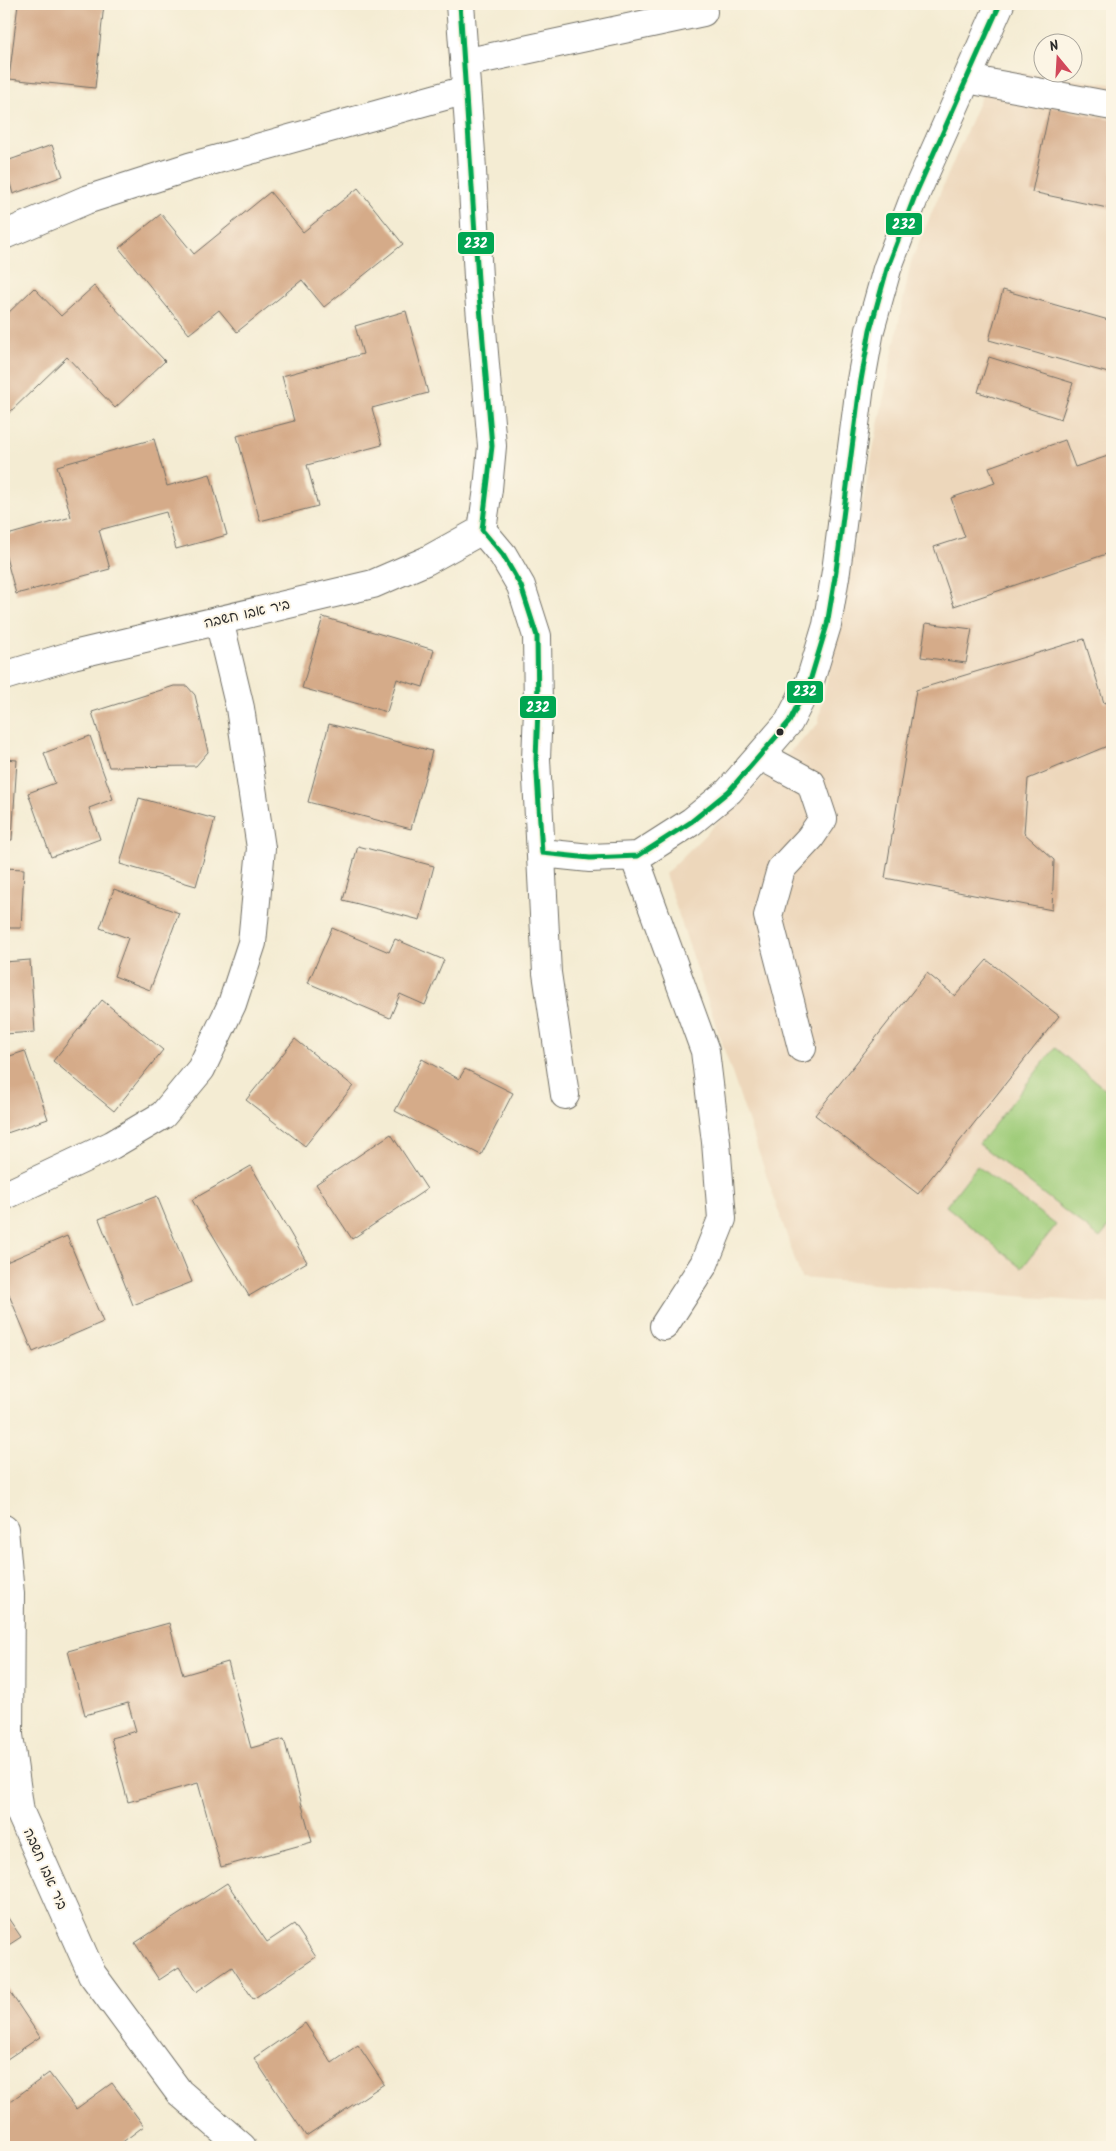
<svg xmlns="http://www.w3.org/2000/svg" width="1116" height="2151" font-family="Kalam,'Playpen Sans Hebrew',sans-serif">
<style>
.built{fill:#edd7bb}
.green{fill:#9fcc79;stroke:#657c52}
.building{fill:#d5ab89}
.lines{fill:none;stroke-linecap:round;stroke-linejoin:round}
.minor-casing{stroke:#716f66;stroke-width:30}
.minor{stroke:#fff;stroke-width:28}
.bus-1-casing{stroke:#fcf5e5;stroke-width:9}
.bus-1{stroke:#00a651;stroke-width:5}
.bus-dot{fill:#2b2b2b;stroke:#fcf5e5;stroke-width:2}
.labels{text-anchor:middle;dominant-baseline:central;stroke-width:4;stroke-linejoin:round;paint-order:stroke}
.street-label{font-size:14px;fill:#2b2b2b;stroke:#fcf5e5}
.line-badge{stroke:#fcf5e5;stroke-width:2}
.badge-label{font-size:14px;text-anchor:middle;font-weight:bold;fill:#fff}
</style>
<rect width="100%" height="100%" fill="#fcf5e5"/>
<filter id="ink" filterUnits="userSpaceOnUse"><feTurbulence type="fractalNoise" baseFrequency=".02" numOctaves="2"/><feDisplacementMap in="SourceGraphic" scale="10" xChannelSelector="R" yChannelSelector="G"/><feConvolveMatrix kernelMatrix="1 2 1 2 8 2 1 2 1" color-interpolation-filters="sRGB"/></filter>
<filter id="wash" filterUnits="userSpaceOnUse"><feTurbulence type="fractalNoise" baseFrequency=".0096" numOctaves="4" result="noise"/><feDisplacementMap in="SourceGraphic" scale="20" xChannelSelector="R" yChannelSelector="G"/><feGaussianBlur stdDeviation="1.12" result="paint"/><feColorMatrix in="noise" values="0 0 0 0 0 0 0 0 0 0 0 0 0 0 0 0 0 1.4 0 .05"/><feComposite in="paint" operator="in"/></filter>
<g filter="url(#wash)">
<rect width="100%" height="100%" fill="#f4ecd3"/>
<path class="built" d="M993,69L1112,84V1304L801,1278L665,874L818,724L911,261Z"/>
<path class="green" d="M1055,1048L1112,1095V1223L1100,1238L979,1144Z
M977,1166L1056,1225L1022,1268L946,1206Z"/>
<g id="blocks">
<path class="building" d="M18,4H104L95,88L9,79Z
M1050,107L1112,120V209L1032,192Z
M52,145L63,176L13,194L4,162Z
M358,188L403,244L324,307L302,280L237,332L219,310L189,334L119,248L161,214L194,254L270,192L303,232Z
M94,286L165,361L115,408L67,357L7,415L4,412V317L34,288L61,316Z
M1003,290L1112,321V374L989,340Z
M406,311L428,393L372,408L382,445L307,465L318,506L260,521L237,436L294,421L282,376L363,354L355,326Z
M989,357L1073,383L1061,419L978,392Z
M154,439L167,486L210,474L227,535L176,549L166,512L99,530L110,569L16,594L4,550V536L71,517L57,466Z
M1065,440L1075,467L1111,455L1112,552L954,606L934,547L965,537L951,498L995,483L989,467Z
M323,617L434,650L423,687L397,679L387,712L302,688Z
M926,623L972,629L966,663L921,657Z
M1084,639L1104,703L1112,700V744L1028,779L1024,833L1054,860L1052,910L885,878L916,690Z
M174,686H187L195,695L208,752L196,766L109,767L92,712Z
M329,724L432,751L411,829L308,802Z
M90,736L113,799L89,808L100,839L51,857L28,793L55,783L44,753Z
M4,759L17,760L12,840H4Z
M139,798L215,819L196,886L120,864Z
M358,846L434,866L420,920L343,900Z
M4,868L24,869L21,928H4Z
M114,889L179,913L150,990L114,976L128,938L100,928Z
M332,928L389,952L395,939L444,960L425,1005L400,994L390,1018L308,983Z
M30,960L35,1032L4,1034V962Z
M987,960L1059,1016L918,1194L815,1115L927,973L955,996Z
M102,1000L163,1050L114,1111L53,1061Z
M295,1039L353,1086L305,1146L246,1100Z
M25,1051L48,1119L7,1133L4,1125V1058Z
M422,1059L459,1079L465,1069L513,1093L481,1155L395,1111Z
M391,1134L427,1189L352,1239L316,1184Z
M251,1166L307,1262L249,1296L192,1200Z
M157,1196L192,1282L133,1305L99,1219Z
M67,1236L103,1322L33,1352L4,1283V1263Z
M169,1623L183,1675L228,1662L251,1748L284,1739L312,1842L221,1867L198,1783L128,1802L111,1738L136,1731L128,1703L85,1715L68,1651Z
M227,1883L267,1942L294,1924L316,1957L253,1999L232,1967L196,1992L179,1967L159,1980L135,1943Z
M4,1912L21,1937L4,1948Z
M4,1983L40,2037L4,2061Z
M305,2023L332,2063L358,2045L384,2084L306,2136L254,2058Z
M49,2073L76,2109L112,2083L144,2126L116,2147H4V2134L7,2131L4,2127V2106Z"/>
</g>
</g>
<g filter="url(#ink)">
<use href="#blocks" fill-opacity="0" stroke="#716f66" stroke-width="1"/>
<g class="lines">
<g class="minor-casing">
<path id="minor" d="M460,4L471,153L479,295L492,446L488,489L482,530
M464,63L703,12
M967,79L1112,106
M4,235L86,200L189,167L466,90
M482,530L503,555L521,586L537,636L538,709L536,759L547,973L565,1095
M4,676L73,655L373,584L426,561L482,530
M761,756L811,783L823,819L810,838L781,869L768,916L802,1048
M542,853L590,858L638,856L691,822L729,791L789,722L810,681L827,625L836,571L860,386L870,330L887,269L916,193L1000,4
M634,856L705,1051L716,1142L722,1219L704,1264L664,1326
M4,1196L112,1145L163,1115L201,1069L232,1004L252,943L261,848L240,708L219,620
M4,1529L10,1594L9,1735L20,1812L92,1974L179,2092L242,2147"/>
</g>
<use href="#minor" class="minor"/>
<g class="bus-1-casing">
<path id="bus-1" d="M460,4L479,295L492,446L482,530L503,555L521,586L537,636L538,709L536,759L542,853L590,858L638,856L691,822L729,791L789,722L810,681L827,625L836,571L860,386L870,330L887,269L916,193L1000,4"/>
</g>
<use href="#bus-1" class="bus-1"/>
</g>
</g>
<circle class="bus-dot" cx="780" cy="732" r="4.5"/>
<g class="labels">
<g class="street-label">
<text transform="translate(247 614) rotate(-13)">ביר אבו חשבה</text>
<text transform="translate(45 1869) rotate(66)">ביר אבו חשבה</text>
</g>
</g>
<g class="line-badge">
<rect x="885" y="212" width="38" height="24" rx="5" fill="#00a651"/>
<rect x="457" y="231" width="38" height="24" rx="5" fill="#00a651"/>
<rect x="786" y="680" width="38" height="24" rx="5" fill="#00a651"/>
<rect x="519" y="695" width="38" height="24" rx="5" fill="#00a651"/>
</g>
<g class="badge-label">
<text x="904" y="229">232</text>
<text x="476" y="248">232</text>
<text x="805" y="696">232</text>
<text x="538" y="712">232</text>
</g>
<rect width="1116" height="2151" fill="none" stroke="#fcf5e5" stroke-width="20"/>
<g transform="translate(1058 58) rotate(342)"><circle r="24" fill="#fcf5e5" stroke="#a8a49b"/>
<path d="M0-4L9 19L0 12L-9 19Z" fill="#d1495b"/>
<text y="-8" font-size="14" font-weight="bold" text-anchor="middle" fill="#2b2b2b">N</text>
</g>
</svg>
